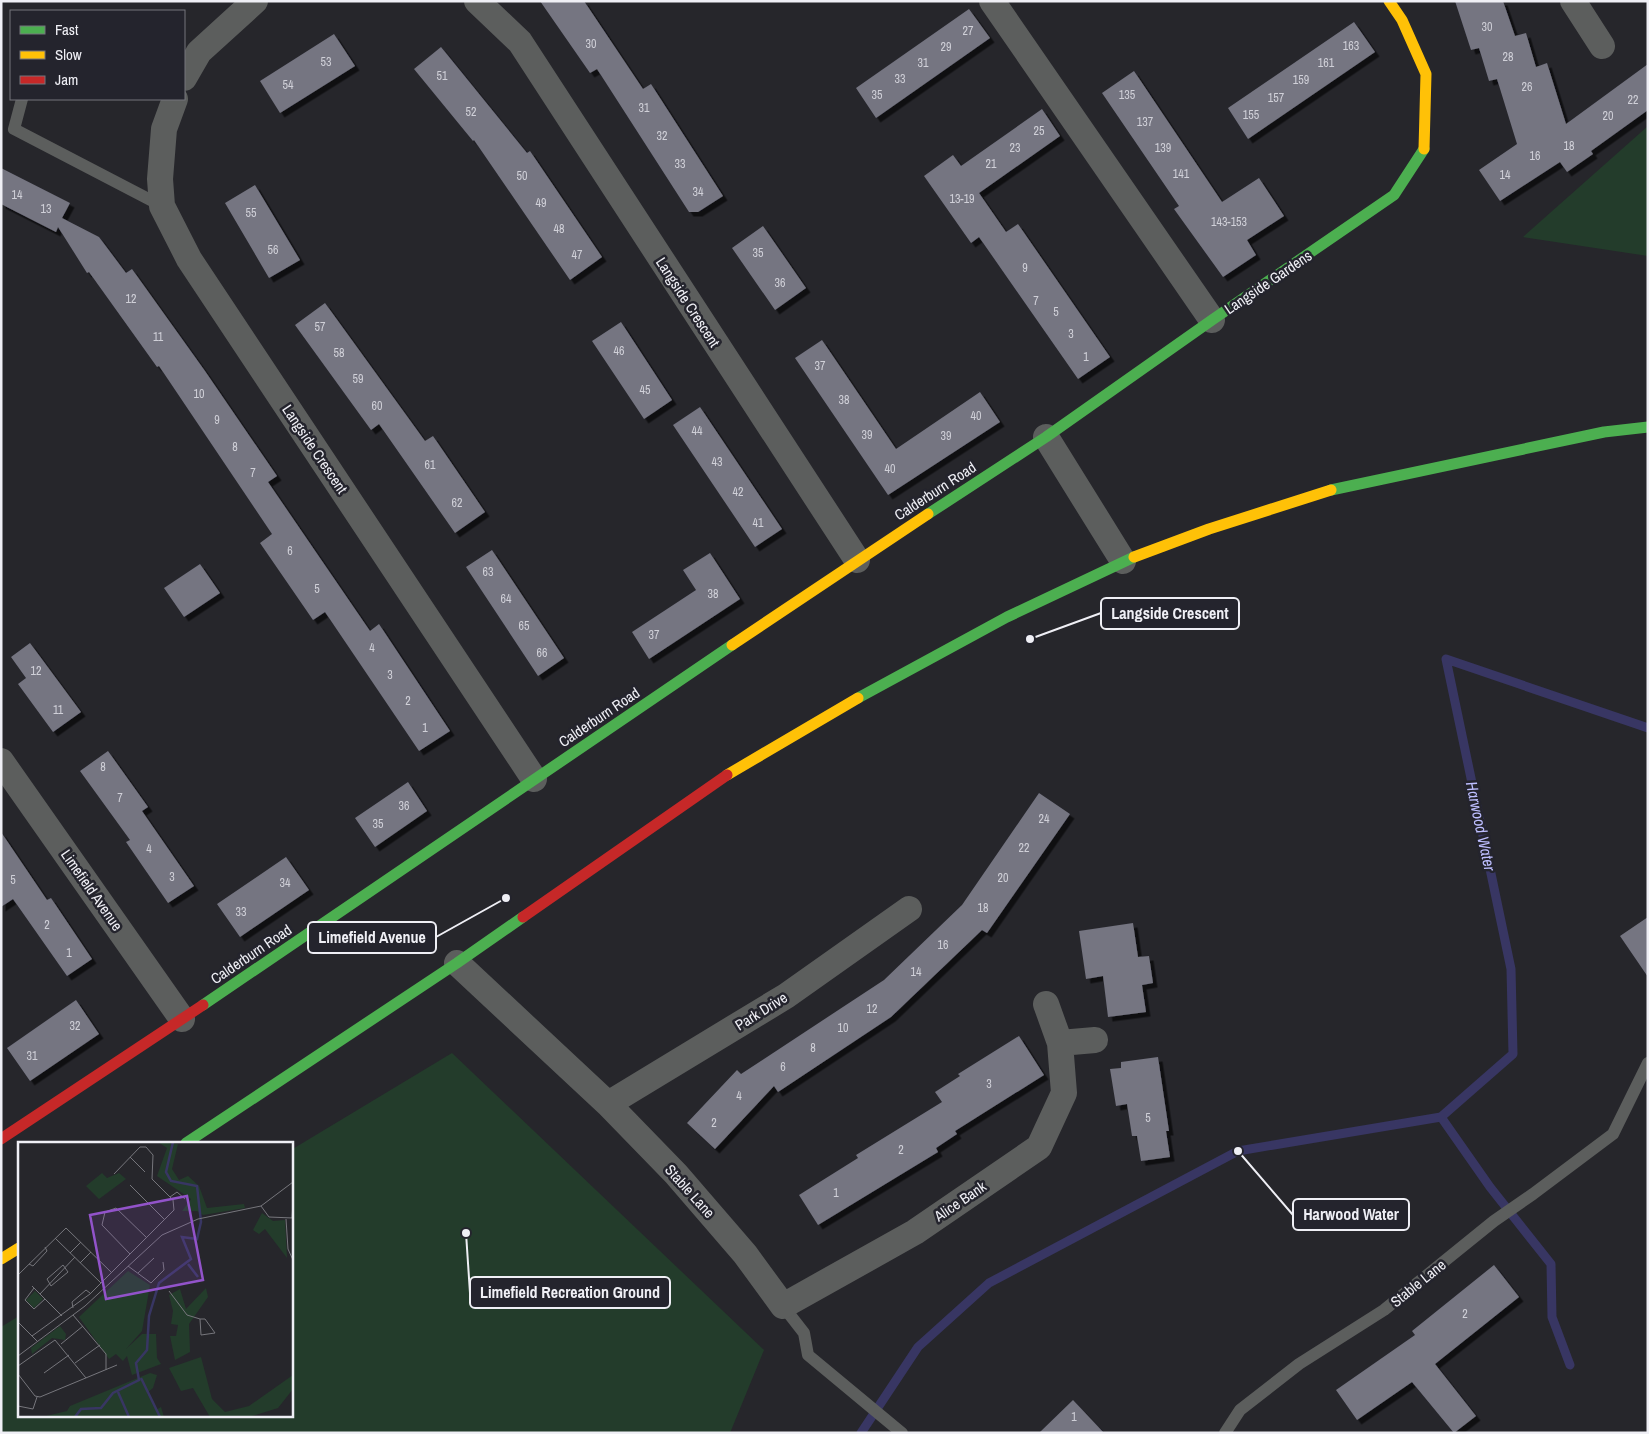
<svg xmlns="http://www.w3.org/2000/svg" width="1649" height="1434" font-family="'Archivo Narrow',sans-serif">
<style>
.green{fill:#233c2b}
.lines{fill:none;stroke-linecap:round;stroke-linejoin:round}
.stream{stroke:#383663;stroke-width:9}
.building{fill:#747481;filter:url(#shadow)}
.lane{stroke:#5c5e5d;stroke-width:12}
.street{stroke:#5c5e5d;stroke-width:26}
.fast{stroke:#4caf50;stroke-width:11}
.slow{stroke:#ffc107;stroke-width:11}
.jam{stroke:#c62828;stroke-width:11}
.labels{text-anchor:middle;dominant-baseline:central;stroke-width:5;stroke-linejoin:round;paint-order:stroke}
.number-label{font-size:12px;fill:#d0d0d8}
.street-label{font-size:15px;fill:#efeff5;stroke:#24242d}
.water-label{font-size:16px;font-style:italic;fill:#bdbefe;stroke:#24242d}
.inset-river{fill:none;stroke:#383663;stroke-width:2.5}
.inset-road{fill:none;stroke:#76767c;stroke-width:1}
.view{fill:#9253ca;fill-opacity:0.15;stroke:#9253ca;stroke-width:2.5}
.inset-edge{fill:none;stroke:#efeff5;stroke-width:2.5}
.leader{fill:none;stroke:#efeff5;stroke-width:2}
.callout-dot{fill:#efeff5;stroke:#24242d;stroke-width:2}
.callout{fill:#24242d;stroke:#efeff5;stroke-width:2}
.callout-label{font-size:16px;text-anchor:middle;font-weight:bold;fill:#efeff5}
</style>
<defs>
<filter id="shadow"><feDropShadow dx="4.5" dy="4.5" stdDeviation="0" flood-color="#0009"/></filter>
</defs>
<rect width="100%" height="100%" fill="#26262b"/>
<path class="green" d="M1648,126V256L1523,237Z
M452,1053L764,1350L730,1433H1V1327L19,1316V1415H291V1150Z"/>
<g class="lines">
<path class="stream" d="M1441,1117L1490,1187L1551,1264L1552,1317L1570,1365
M861,1433L918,1347L989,1283L1238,1151L1441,1117L1513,1054L1511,969L1446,659L1648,728"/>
</g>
<path class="building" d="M540,1H584L643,89L651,84L723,196L698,212H689L597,69L590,73Z
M1455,1H1503L1515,36L1526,33L1536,67L1547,63L1566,124L1648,64V110L1591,151L1593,154L1567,172L1560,162L1500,201L1479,170L1517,144L1497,79L1489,81L1479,48L1471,50Z
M969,9L990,38L876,118L856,88Z
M1354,22L1375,52L1248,139L1228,108Z
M334,34L355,66L280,113L260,81Z
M441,47L527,153L530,151L602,257L570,280L474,140L473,141L414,69Z
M1134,71L1222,202L1259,178L1284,216L1247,240L1256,255L1223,277L1174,209L1179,206L1102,93Z
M1042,109L1060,136L979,193L1006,232L1018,224L1110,357L1078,379L979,237L971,243L924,176L953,155L961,166Z
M1,168L70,203L62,218L99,237L126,273L132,269L205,371L277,476L268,482L320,558L370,631L379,624L450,731L419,751L325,612L313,620L260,543L272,534L159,366L157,367L89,272L87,273L58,227L56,232L1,204Z
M255,185L300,260L269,278L225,203Z
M763,226L806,288L775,310L732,248Z
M325,303L425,441L433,436L485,512L455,533L379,424L371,430L295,325Z
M621,322L672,400L644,419L592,341Z
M822,340L896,449L980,392L1000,422L888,495L795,358Z
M700,407L782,529L755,547L673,425Z
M492,550L564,658L538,676L466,567Z
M710,553L740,599L649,659L632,632L696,590L683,570Z
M200,564L220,593L184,617L164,588Z
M30,643L81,712L53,732L18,684L26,678L11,657Z
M108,751L148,807L142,811L194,886L168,903L126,842L130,840L80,771Z
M408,782L427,811L375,847L355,818Z
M1039,793L1070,814L987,933L982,930L891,1017L778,1092L774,1086L715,1149L687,1123L737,1070L741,1074L884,980L962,905Z
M1,832L47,900L51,898L92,959L67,976L13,899L1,907Z
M286,857L309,890L240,937L217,904Z
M1648,917V977L1620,936Z
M1133,923L1138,957L1149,956L1153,983L1142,985L1146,1012L1108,1017L1103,976L1086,979L1079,931Z
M76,1000L99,1034L30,1081L7,1048Z
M1019,1036L1044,1075L955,1131L957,1134L936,1148L938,1152L818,1225L799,1195L858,1158L856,1155L942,1102L935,1092L960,1076L958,1074Z
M1158,1057L1169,1131H1166L1170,1157L1141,1161L1137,1136H1132L1127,1104L1116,1106L1110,1069L1121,1068V1062Z
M1494,1265L1519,1297L1435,1364L1476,1416L1454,1433L1412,1382L1357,1420L1336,1390L1415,1335L1412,1331Z
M1073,1400L1104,1433H1039Z"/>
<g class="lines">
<path class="lane" d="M22,99L14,129L162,206
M783,1306L804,1333L808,1355L902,1433
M1225,1433L1240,1410L1299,1364L1384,1310L1494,1221L1533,1194L1613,1134L1648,1063"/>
<path class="street" d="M477,1L520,42L857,560
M992,1L1212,320
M1573,1L1602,46
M184,78L199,52L255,1
M175,99L164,129L160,179L162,206L189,259L534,779
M1046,437L1123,561
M1,761L182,1019
M457,963L608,1104L676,1174L745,1254L783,1306L915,1232L1039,1147L1064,1093L1060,1043L1046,1004
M1060,1043L1095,1040
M608,1104L786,996L909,909"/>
<path class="fast" d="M1331,490L1604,432L1648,427
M928,514L1046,437L1212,320L1394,195L1424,149
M858,698L1007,617L1134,557
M203,1005L732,645
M186,1143L457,963L523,917"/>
<path class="slow" d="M1389,1L1402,20L1426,74L1424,149
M1134,557L1209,529L1331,490
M732,645L928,514
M727,775L858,698
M1,1259L19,1248"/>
<path class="jam" d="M523,917L727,775
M1,1139L203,1005"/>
</g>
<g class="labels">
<g class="number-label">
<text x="1487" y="27">30</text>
<text x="968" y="31">27</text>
<text x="591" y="44">30</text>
<text x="1351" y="46">163</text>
<text x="946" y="47">29</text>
<text x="1508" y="57">28</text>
<text x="326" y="62">53</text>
<text x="923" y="63">31</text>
<text x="1326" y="63">161</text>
<text x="442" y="76">51</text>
<text x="900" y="79">33</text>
<text x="1301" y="80">159</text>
<text x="288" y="85">54</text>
<text x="1527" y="87">26</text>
<text x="877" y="95">35</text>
<text x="1127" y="95">135</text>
<text x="1276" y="98">157</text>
<text x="1633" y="100">22</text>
<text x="644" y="108">31</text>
<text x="471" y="112">52</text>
<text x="1251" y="115">155</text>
<text x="1608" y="116">20</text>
<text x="1145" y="122">137</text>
<text x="1039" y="131">25</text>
<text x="662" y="136">32</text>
<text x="1569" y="146">18</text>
<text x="1015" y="148">23</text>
<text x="1163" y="148">139</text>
<text x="1535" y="156">16</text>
<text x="680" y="164">33</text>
<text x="991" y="164">21</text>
<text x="1181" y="174">141</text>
<text x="1505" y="175">14</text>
<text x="522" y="176">50</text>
<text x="698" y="192">34</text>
<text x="17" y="195">14</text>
<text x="962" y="199">13-19</text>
<text x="541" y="203">49</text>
<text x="46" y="209">13</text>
<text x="251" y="213">55</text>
<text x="1229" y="222">143-153</text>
<text x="559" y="229">48</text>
<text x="273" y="250">56</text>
<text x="758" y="253">35</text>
<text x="577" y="255">47</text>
<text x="1025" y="268">9</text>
<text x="780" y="283">36</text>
<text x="131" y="299">12</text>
<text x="1036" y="301">7</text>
<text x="1056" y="312">5</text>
<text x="320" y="327">57</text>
<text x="1071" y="334">3</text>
<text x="158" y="337">11</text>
<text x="619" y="351">46</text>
<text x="339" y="353">58</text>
<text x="1086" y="357">1</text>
<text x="820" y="366">37</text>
<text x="358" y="379">59</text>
<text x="645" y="390">45</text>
<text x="199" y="394">10</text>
<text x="844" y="400">38</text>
<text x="377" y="406">60</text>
<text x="976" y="416">40</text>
<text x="217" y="420">9</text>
<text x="697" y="431">44</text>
<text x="867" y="435">39</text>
<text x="946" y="436">39</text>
<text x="235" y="447">8</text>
<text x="717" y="462">43</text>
<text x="430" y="465">61</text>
<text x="890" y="469">40</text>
<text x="253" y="473">7</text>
<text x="738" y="492">42</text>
<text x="457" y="503">62</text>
<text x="758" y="523">41</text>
<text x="290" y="551">6</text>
<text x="488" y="572">63</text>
<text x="317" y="589">5</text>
<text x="713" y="594">38</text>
<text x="506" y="599">64</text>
<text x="524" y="626">65</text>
<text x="654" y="635">37</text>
<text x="372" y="648">4</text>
<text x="542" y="653">66</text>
<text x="36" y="671">12</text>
<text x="390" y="675">3</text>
<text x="408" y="701">2</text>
<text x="58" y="710">11</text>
<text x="425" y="728">1</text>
<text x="103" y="767">8</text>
<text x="120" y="798">7</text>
<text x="404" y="806">36</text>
<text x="1044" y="819">24</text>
<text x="378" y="824">35</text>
<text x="1024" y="848">22</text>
<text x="149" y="849">4</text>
<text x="172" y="877">3</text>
<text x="1003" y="878">20</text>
<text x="13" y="880">5</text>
<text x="285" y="883">34</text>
<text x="983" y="908">18</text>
<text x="241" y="912">33</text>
<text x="47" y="925">2</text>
<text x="943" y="945">16</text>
<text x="69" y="953">1</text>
<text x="916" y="972">14</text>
<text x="872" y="1009">12</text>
<text x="75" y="1026">32</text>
<text x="843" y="1028">10</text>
<text x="813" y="1048">8</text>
<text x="32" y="1056">31</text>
<text x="783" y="1067">6</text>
<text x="989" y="1084">3</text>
<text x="739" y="1096">4</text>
<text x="1148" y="1118">5</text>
<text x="714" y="1123">2</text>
<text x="901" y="1150">2</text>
<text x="836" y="1193">1</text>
<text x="1465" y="1314">2</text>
<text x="1074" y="1417">1</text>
</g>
<g class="street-label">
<text transform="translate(1268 282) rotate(-34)">Langside Gardens</text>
<text transform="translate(688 302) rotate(57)">Langside Crescent</text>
<text transform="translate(315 449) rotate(56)">Langside Crescent</text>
<text transform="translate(935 491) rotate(-33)">Calderburn Road</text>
<text transform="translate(599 717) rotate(-34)">Calderburn Road</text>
<text transform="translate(92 890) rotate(55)">Limefield Avenue</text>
<text transform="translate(251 954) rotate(-34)">Calderburn Road</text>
<text transform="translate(761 1011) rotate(-32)">Park Drive</text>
<text transform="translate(690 1191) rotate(48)">Stable Lane</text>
<text transform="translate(960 1201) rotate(-34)">Alice Bank</text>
<text transform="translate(1418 1283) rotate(-39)">Stable Lane</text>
</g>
<g class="water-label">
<text transform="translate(1481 826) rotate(78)">Harwood Water</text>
</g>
</g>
<g transform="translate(18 1142)">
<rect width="275" height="275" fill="#26262b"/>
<path d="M140,0L160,2L154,27L161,38L170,34L181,44L189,66L226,62L227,66L185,73L179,69H164L173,57L139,34L149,6ZM84,31L89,36L101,31L108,37L81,57L68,44ZM244,71L255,79L267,78L269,116L247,87L241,92L235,88ZM110,129L132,143L124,189L108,207L124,192H138L139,216L143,222L114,233L109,214L105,219L98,212L91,217L61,175ZM188,146L190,155L171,182L172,210L157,218L152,194H158L160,183L153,182L155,169L151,153L162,147L168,167ZM17,149L25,157L16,166L8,158ZM42,184L48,192L47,198L34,196L14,212L13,206ZM183,215L194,257L207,270L231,264L275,233V247L260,266L231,275H192L175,246L163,249L151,226ZM132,231L139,233L135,246L129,251L138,268L143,265L146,275H24L49,269L52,264Z" fill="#233c2b"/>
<path class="inset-river" d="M170,122L180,135M123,236L142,275M100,250L111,275M57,275L63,267L83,266L95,251L121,238L118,221L129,208L131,174L141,141L173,117L164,95L179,97L183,80L179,44L153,39L148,30L155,0"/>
<path class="inset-road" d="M112,15L127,30M112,43L147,78M152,55L159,50L167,57M243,64L251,75L275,76M274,76L275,60M268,77L270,107L275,118M37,96L83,141M52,111L63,100M112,112L84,83L87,70L98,66L129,96M62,121L73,110M11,122L15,124L29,109L27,105M45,123L50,130L33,144L29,137ZM110,124L133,141L146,128L145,120M120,131L136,116M0,133L48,86L94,131M14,144L44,174M16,146L7,158L16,167L27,157M151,149L169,173L182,177L183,193L197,191L187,177H182M22,152L57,115M55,166L54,160L68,148L72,151M55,173L88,212V228M0,180L19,199M14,194L72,152L156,68L155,58L134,37L135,13L128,5H122L96,32M43,202L65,184M0,214L67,164L144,93L180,77L243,64L275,40M57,221L82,203M0,224L37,198L68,236M26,231L51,213M0,232L17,254L22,255L99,223M0,264L15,267L19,255"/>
<path class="view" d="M169,54L185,138L88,157L72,73Z"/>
<rect width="275" height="275" class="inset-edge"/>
</g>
<path class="leader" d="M1030 639L1101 613M506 898L436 937M1238 1151L1293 1215M466 1233L470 1293"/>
<g class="callout-dot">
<circle cx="1030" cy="639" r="5"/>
<circle cx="506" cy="898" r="5"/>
<circle cx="1238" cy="1151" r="5"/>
<circle cx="466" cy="1233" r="5"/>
</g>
<g class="callout">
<rect x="1101" y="598" width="138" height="31" rx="5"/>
<rect x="308" y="922" width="128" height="31" rx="5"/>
<rect x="1293" y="1199" width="116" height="31" rx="5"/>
<rect x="470" y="1277" width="200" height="31" rx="5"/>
</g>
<g class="callout-label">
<text x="1170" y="619">Langside Crescent</text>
<text x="372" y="943">Limefield Avenue</text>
<text x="1351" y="1220">Harwood Water</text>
<text x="570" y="1298">Limefield Recreation Ground</text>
</g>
<rect width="1649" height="1434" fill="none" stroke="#efeff5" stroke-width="5"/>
<rect x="10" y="10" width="175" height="90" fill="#24242d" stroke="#75757d"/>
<rect x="20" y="26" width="25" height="8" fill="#4caf50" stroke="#75757d"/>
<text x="55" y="35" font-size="15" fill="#efeff5">Fast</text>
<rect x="20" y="51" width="25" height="8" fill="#ffc107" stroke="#75757d"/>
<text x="55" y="60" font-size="15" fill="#efeff5">Slow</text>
<rect x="20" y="76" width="25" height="8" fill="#c62828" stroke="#75757d"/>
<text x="55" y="85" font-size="15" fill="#efeff5">Jam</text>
</svg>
